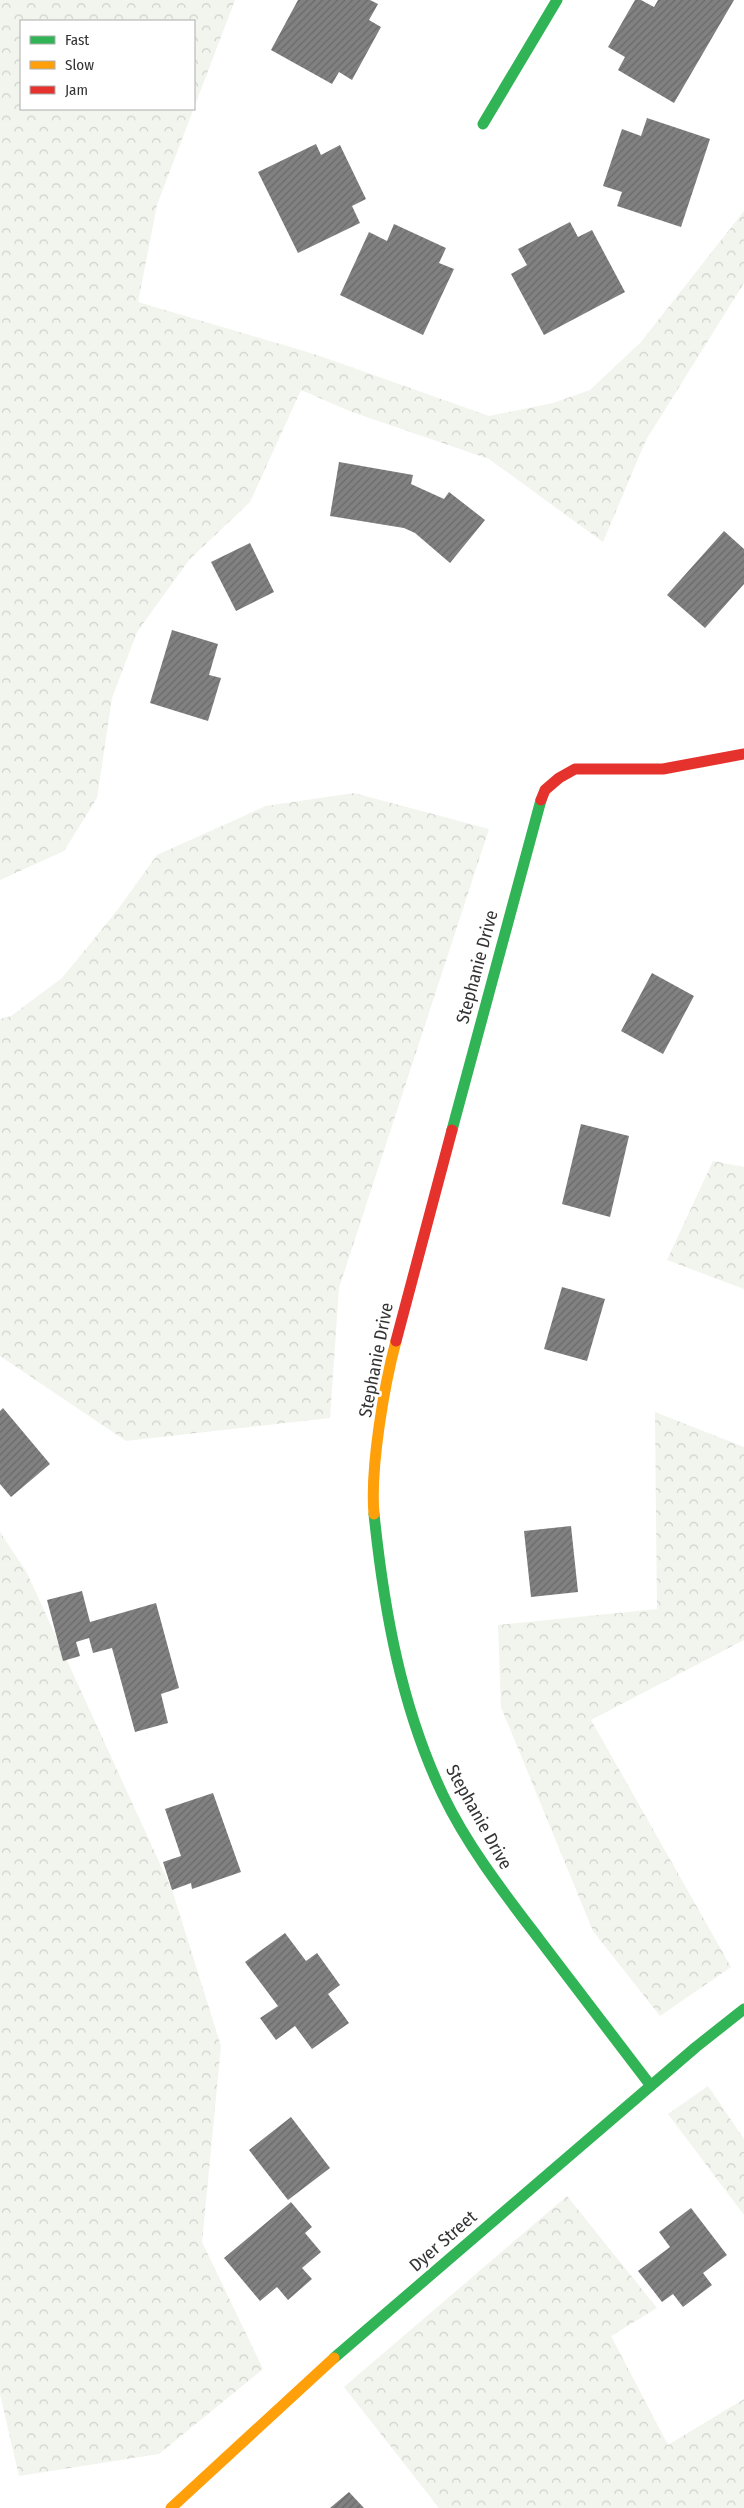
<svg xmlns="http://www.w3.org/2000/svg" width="744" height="2508" font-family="'Fira Sans Condensed',sans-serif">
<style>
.forest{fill:url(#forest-crowns);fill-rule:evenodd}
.building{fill:url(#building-hatch)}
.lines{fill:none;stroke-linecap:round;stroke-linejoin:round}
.fast{stroke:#30b455;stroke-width:11}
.slow{stroke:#ff9f0a;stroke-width:11}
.jam{stroke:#e5322d;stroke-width:11}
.labels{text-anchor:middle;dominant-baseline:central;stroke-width:5;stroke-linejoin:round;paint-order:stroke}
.street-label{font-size:18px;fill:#333;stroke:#fff}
</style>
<defs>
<pattern id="forest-crowns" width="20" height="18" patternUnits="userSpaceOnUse" patternTransform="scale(1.25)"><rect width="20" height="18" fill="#f1f5ed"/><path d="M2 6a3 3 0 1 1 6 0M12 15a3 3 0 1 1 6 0" fill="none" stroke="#cfd2cc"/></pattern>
<pattern id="building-hatch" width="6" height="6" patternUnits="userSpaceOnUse" patternTransform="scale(1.25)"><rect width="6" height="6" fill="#818181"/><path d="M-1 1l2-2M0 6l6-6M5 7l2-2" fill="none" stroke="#6a6a6a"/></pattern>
</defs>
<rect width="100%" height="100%" fill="#fff"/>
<path class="forest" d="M0,0H235L157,205L138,302L317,355L489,416L553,403L590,390L641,342L744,211V283L646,440L603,542L489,459L352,412L301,390L250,502L189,560L137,632L112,698L97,798L64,851L0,880ZM21,21H194V109H21Z
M354,793L489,829L339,1288L330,1418L126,1441L0,1356V1019L11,1016L62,978L116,912L157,855L266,806Z
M713,1161L744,1167V1289L667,1260Z
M655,1412L744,1447V1640L591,1720L731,1967L660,2016L593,1931L501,1707L498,1625L657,1609Z
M0,1532L27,1573L172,1890L221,2046L202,2242L263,2369L159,2454L19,2476L0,2394Z
M708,2086L744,2139V2215L668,2114Z
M567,2196L657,2308L611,2336L668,2445L744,2399V2508H439L344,2387Z"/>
<path class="building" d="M298,0H370L378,4L369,20L381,27L352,80L339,72L332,84L271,50Z
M635,0H641L654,7L658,0H734L674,103L618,70L625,57L608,47Z
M647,118L710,139L681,227L617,206L622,192L603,186L622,129L641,136Z
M316,144L321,155L340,145L366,199L352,206L360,223L298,253L258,172Z
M570,222L578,237L592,230L625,292L544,335L511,274L527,265L518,249Z
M394,224L446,248L439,263L454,269L423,335L340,295L369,232L387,241Z
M339,462L413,475L411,484L444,499L449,492L485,520L450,563L415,533L404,528L330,516Z
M724,531L744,549V584L705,628L667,595Z
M250,543L274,592L236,611L211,562Z
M172,630L218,644L209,675L221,678L208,721L150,703Z
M652,973L694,996L663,1054L621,1031Z
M581,1124L629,1136L610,1217L562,1204Z
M562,1287L605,1299L587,1361L544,1349Z
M3,1408L50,1464L11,1497L0,1484V1411Z
M571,1526L578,1592L531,1597L524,1531Z
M82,1591L90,1622L156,1603L179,1688L161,1694L168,1723L135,1732L112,1648L93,1653L89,1638L76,1642L80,1656L63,1661L47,1600Z
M213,1793L241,1872L192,1889L191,1883L172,1890L163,1862L181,1856L165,1809Z
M285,1933L306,1961L317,1953L340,1985L328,1994L349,2023L312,2049L295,2026L276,2040L260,2018L278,2006L245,1962Z
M291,2117L330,2168L288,2200L249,2150Z
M291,2202L312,2227L305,2233L321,2252L302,2268L312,2279L288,2300L277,2287L260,2301L224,2258Z
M691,2208L727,2255L703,2273L712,2285L683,2307L673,2294L662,2302L638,2271L670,2247L659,2232Z
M349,2492L364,2508H330Z"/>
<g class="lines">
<path class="fast" d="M483,124L557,0
M452,1130L541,800
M374,1514C384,1610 401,1707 443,1795C468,1847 504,1893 539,1939C576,1988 614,2037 651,2086
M334,2358L696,2047L744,2009"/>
<path class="slow" d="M374,1514C370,1468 384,1386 396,1341
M171,2508L334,2358"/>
<path class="jam" d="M541,800L545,790L559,778L575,769H663L744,754
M396,1341L452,1130"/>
</g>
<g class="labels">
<g class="street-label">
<text transform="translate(477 967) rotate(-75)">Stephanie Drive</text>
<text transform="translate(376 1360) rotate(-79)">Stephanie Drive</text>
<text transform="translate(479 1817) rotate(61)">Stephanie Drive</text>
<text transform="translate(443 2241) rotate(-41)">Dyer Street</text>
</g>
</g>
<rect x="20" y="20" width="175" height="90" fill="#ffffff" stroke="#adadad"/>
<rect x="30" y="36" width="25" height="8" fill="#30b455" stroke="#adadad"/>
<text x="65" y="45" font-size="15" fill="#333333">Fast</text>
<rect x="30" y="61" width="25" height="8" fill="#ff9f0a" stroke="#adadad"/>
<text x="65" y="70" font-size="15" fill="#333333">Slow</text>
<rect x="30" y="86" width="25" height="8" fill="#e5322d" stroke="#adadad"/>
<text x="65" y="95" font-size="15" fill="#333333">Jam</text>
</svg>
